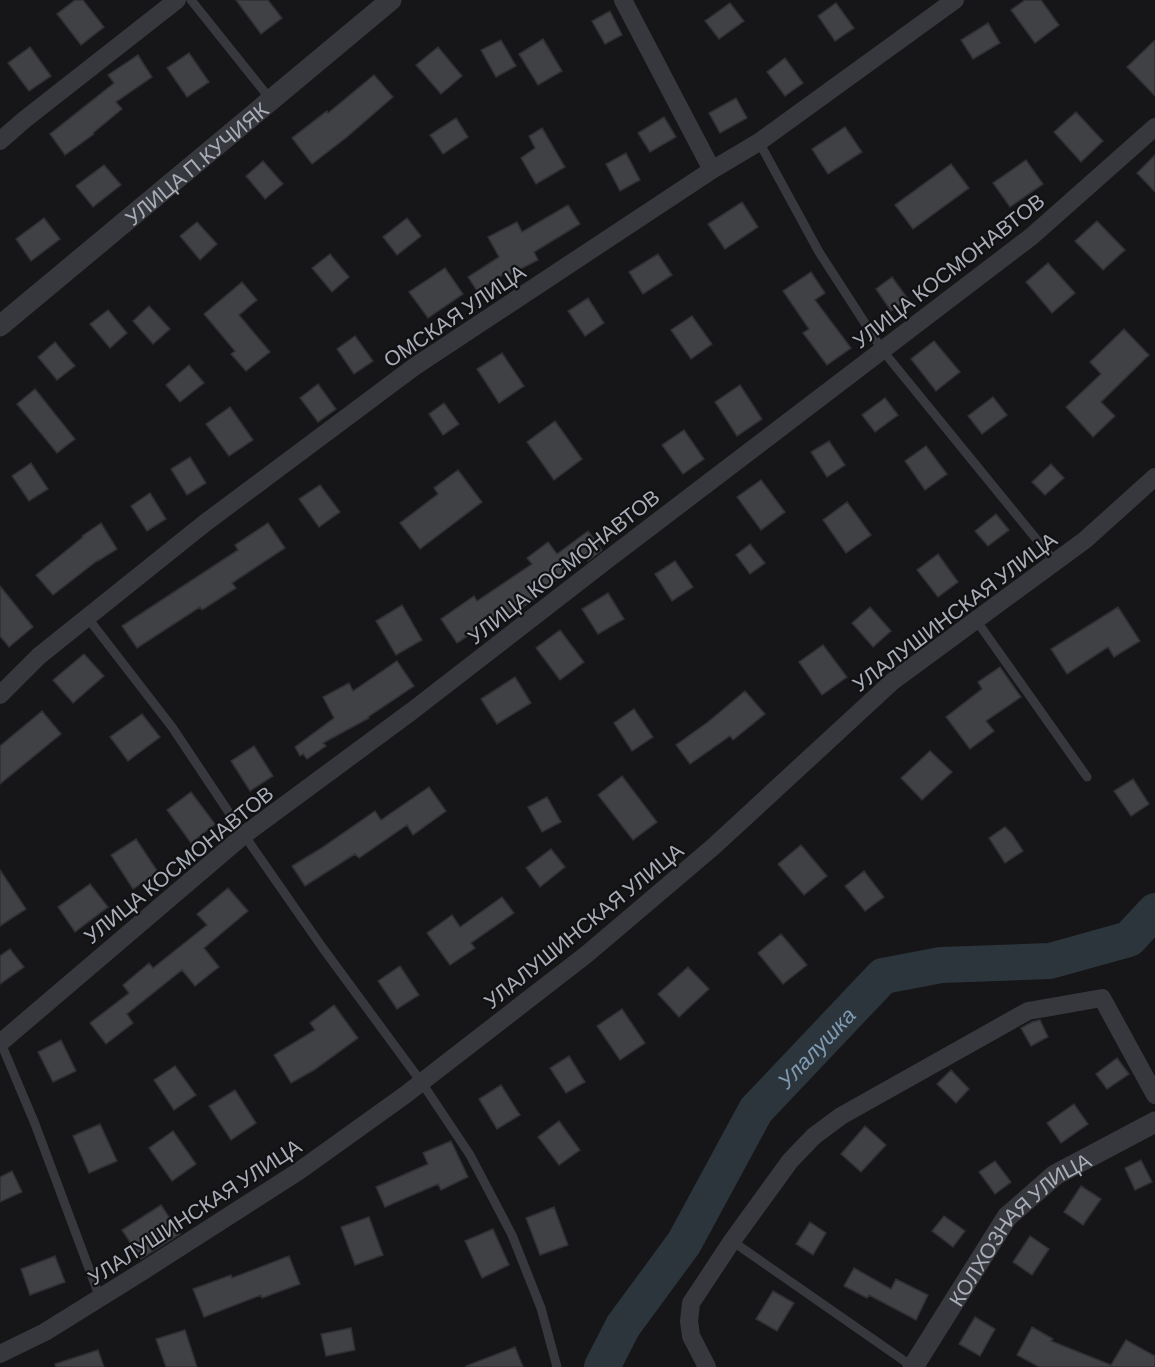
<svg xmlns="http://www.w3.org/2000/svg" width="1155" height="1367" font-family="Barlow,sans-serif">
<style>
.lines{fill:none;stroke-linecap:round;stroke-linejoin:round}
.river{stroke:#2c353c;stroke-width:36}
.building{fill:#404145;stroke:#303034;stroke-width:1.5}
.service{stroke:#37383d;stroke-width:9}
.minor{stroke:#37383d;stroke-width:18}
.tertiary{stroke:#37383d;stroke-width:21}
.labels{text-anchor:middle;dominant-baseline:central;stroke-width:4.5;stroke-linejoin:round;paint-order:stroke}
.street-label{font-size:21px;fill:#a8adb8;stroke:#111113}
.water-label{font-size:22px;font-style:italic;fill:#7f9bb3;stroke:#111113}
</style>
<rect width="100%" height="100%" fill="#161618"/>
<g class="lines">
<path class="river" id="s1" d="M602,1367L623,1326L684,1243L756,1110L883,976L941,965L1050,961L1129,939L1155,911"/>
</g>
<path class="building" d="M75,0H83L104,27L81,45L57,14Z
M236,0H268L282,18L261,34Z
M1025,0H1041L1059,25L1035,43L1011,10Z
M730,3L744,21L719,39L705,21Z
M836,3L854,28L835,41L818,16Z
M610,11L622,35L605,44L592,21Z
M988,23L1000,43L973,59L961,40Z
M543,39L562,71L538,85L519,54Z
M501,40L516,66L496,77L481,50Z
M1155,40V96L1127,67Z
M30,47L51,76L29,91L8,63Z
M438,47L462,76L441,94L416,65Z
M189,53L209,82L187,97L167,68Z
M138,55L152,77L116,102L122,109L93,133L94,134L65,155L50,134L114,83L108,75Z
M785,58L803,83L785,96L767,72Z
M374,75L393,97L347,137L312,164L292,138L327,111L328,113Z
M736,98L747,118L720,133L709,113Z
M1076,112L1103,141L1081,162L1054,132Z
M664,117L676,137L650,152L638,133Z
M456,118L468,137L443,154L430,135Z
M845,127L862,152L828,174L812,149Z
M542,128L565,167L536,184L521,158L535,148L529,136Z
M626,153L640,180L620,191L606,164Z
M1155,155V192L1137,173Z
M1026,160L1043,184L1010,207L993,183Z
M263,161L283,184L265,199L246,176Z
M951,164L969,188L913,229L895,205Z
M104,165L121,185L93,207L76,186Z
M742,202L758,227L725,249L708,224Z
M568,205L580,224L534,252L538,260L509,275L507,272L477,291L468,277L499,257L488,237L517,222L522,232Z
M44,218L60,239L31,261L16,239Z
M407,218L421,236L397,255L383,237Z
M1097,221L1125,250L1103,270L1075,241Z
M197,222L217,244L200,260L180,236Z
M330,254L349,277L332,292L312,268Z
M658,254L672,275L643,294L629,272Z
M1048,263L1075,293L1052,313L1026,282Z
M445,268L463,294L428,318L409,292Z
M811,272L825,293L815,300L851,348L827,365L803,333L809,329L783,291Z
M892,277L908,299L891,311L876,289Z
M242,282L257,300L239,315L270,352L246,371L231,354L235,351L204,314Z
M588,298L604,323L585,336L568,311Z
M149,306L170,329L153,344L133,321Z
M108,310L127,333L110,348L90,324Z
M692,316L712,344L691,359L671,330Z
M1124,329L1149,355L1101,402L1115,416L1093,437L1066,407L1101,374L1090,362Z
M355,336L373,361L354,374L337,349Z
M934,341L960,372L936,391L911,359Z
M55,342L75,366L57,380L38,357Z
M502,353L524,386L499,403L477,369Z
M189,365L204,383L180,402L166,385Z
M318,384L336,409L318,422L300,398Z
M740,385L762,419L737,436L715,402Z
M35,389L75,439L57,453L17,404Z
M993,397L1007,415L982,434L968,416Z
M885,398L898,415L875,432L862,415Z
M444,403L459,424L443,435L429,414Z
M230,407L253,440L229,456L206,424Z
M555,421L582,459L554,480L527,442Z
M684,430L704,459L683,474L662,445Z
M829,441L845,465L827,477L811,452Z
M926,446L947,474L925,490L905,461Z
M190,457L206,483L187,495L171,469Z
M31,463L48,489L29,501L12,476Z
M1051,464L1064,478L1045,495L1032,482Z
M458,470L482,502L420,549L400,523L438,494L434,488Z
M761,480L785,512L761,530L737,497Z
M320,485L340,512L319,527L299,499Z
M150,493L166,519L147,531L131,506Z
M847,502L871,535L846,553L823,520Z
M996,514L1009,530L988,546L975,531Z
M101,523L117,549L98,561V560L53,595L36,575L83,537L82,536Z
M268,523L285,548L232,583L236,588L202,610L200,607L137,648L122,626L238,550L235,545Z
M588,531L602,550L588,561L586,558L536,595L537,597L504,620L501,615L457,643L441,619L474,596L477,601L532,564L527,558L548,542L557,554Z
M750,544L765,563L750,574L736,555Z
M938,554L958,582L938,597L917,570Z
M675,561L693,587L672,601L655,574Z
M0,586L33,627L9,647L0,636Z
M608,593L624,619L598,634L582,609Z
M402,605L422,640L396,655L376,621Z
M870,607L891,631L873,647L852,623Z
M1118,607L1140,641L1114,657L1108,647L1067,674L1051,649Z
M560,630L584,662L560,680L536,648Z
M823,645L847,677L822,695L799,662Z
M84,654L104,676L73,703L53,680Z
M397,661L414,686L368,717L369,718L323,743L326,746L307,759L303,754L300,756L295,747L334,718L323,697L349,683L353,691Z
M1000,667L1021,697L986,721L994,731L970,749L946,717L982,689L978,682Z
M515,677L531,703L497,724L481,699Z
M745,691L765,714L733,740L730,736L690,764L676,745L708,722Z
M634,709L653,737L632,751L614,723Z
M42,711L61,734L0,784V746Z
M142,714L160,737L128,761L110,737Z
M254,746L273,776L250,791L231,761Z
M930,751L952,772L922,800L901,778Z
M622,776L657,822L633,840L598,795Z
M1133,779L1149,804L1131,816L1114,791Z
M429,787L446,811L413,835L407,825L359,858L355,854L305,886L292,866L320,849L375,811L381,820Z
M191,792L215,824L191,843L167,810Z
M547,797L561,822L542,832L528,807Z
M1005,827L1012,834L1023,851L1005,863L989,838Z
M136,839L158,872L133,889L111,855Z
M801,845L827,876L804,895L778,864Z
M551,849L565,867L540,887L526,868Z
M0,870L26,909L0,926Z
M864,871L884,897L865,911L845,886Z
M90,884L108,907L75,932L58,907Z
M228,888L248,911L204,948L219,967L195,986L182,970L127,1014L133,1023L106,1044L90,1023L129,993L123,985L149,963L153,968L207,925L197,914Z
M502,897L514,913L471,943L475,948L450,965L427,933L452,915L460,927Z
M781,934L807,965L783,984L758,953Z
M10,949L24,967L0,984V956Z
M400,966L419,995L397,1009L378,981Z
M688,967L709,989L679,1017L658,994Z
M334,1005L358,1038L314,1070L291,1083L274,1055L315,1030L310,1023Z
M622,1009L645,1043L620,1060L597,1026Z
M1040,1020L1048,1037L1031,1046L1021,1028L1032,1022Z
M61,1040L76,1071L53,1082L38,1052Z
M569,1056L585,1082L566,1093L550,1068Z
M1117,1058L1129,1074L1107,1089L1096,1074Z
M175,1066L196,1095L174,1110L154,1080Z
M951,1070L969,1089L956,1103L937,1084Z
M501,1085L520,1115L497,1129L479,1099Z
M235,1090L256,1123L231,1140L209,1106Z
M1074,1104L1088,1124L1061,1143L1047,1123Z
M559,1121L580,1150L559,1165L538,1137Z
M100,1124L117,1161L89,1173L73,1136Z
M865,1126L886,1145L861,1172L841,1154Z
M173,1131L196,1164L172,1181L149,1148Z
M451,1141L468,1177L441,1190L438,1184L385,1207L376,1187L428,1164L423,1153Z
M1141,1160L1152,1182L1135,1190L1125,1168Z
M995,1161L1011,1182L995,1194L979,1172Z
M12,1171L22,1192L0,1202V1177Z
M1081,1186L1101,1199L1083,1225L1064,1212Z
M161,1205L180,1234L141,1259L122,1230Z
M554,1207L568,1245L540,1255L526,1218Z
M944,1216L965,1231L953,1247L932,1231Z
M369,1217L383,1255L355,1265L341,1227Z
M810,1222L826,1233L813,1255L796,1244Z
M493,1229L509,1265L482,1278L465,1241Z
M1030,1236L1049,1249L1032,1275L1013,1262Z
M55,1256L65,1282L30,1295L21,1269Z
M289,1256L300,1284L262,1298L261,1295L204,1317L193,1289L231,1275L232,1278Z
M854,1268L891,1289L896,1279L928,1295L916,1320L869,1295L867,1298L844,1286Z
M773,1291L794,1303L777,1331L756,1319Z
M975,1317L995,1329L980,1356L959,1344Z
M1032,1327L1053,1339L1051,1341L1111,1365L1126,1340L1155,1356V1367H1039L1017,1355Z
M351,1328L355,1350L326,1356L321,1334Z
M185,1330L197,1367H166L156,1339Z
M515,1347L523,1367H466V1366Z
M98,1350L104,1367H56L55,1364Z"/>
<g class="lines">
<path class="service" d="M191,0L271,100
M759,142L819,252L883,351L1055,562
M87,617L172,727L244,835L322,947L422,1083L470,1155L512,1235L541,1308L557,1367
M976,620L1087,777
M0,1041L35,1124L100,1298
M732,1241L913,1367"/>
<path class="minor" d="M623,0L712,170
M0,141L24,120L177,0
M0,695L39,656L205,523L414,367L712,170L759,142L955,0
M0,1043L244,835L412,711L607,560L1032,236L1155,127
M0,1354L45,1332L143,1271L299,1171L405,1095L587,954L713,847L893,681L1085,540L1155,477
M707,1367L691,1336L689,1321L691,1303L732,1241L790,1161L814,1136L841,1116L1028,1011L1102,998L1155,1095"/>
<g class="tertiary">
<path id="s2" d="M0,326L391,0"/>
<path id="s3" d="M913,1367L1007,1217L1055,1175L1155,1122"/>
</g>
</g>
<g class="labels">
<g class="street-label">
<text stroke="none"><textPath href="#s2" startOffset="255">УЛИЦА П.КУЧИЯК</textPath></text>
<text transform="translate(948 270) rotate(-38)">УЛИЦА КОСМОНАВТОВ</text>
<text transform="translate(454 315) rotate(-34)">ОМСКАЯ УЛИЦА</text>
<text transform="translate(563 566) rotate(-38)">УЛИЦА КОСМОНАВТОВ</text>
<text transform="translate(954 611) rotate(-37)">УЛАЛУШИНСКАЯ УЛИЦА</text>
<text transform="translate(178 864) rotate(-39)">УЛИЦА КОСМОНАВТОВ</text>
<text transform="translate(583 925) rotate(-39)">УЛАЛУШИНСКАЯ УЛИЦА</text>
<text transform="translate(194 1211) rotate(-33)">УЛАЛУШИНСКАЯ УЛИЦА</text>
<text stroke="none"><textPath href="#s3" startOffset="177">КОЛХОЗНАЯ УЛИЦА</textPath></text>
</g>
<g class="water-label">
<text stroke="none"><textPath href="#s1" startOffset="387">Улалушка</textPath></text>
</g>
</g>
</svg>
